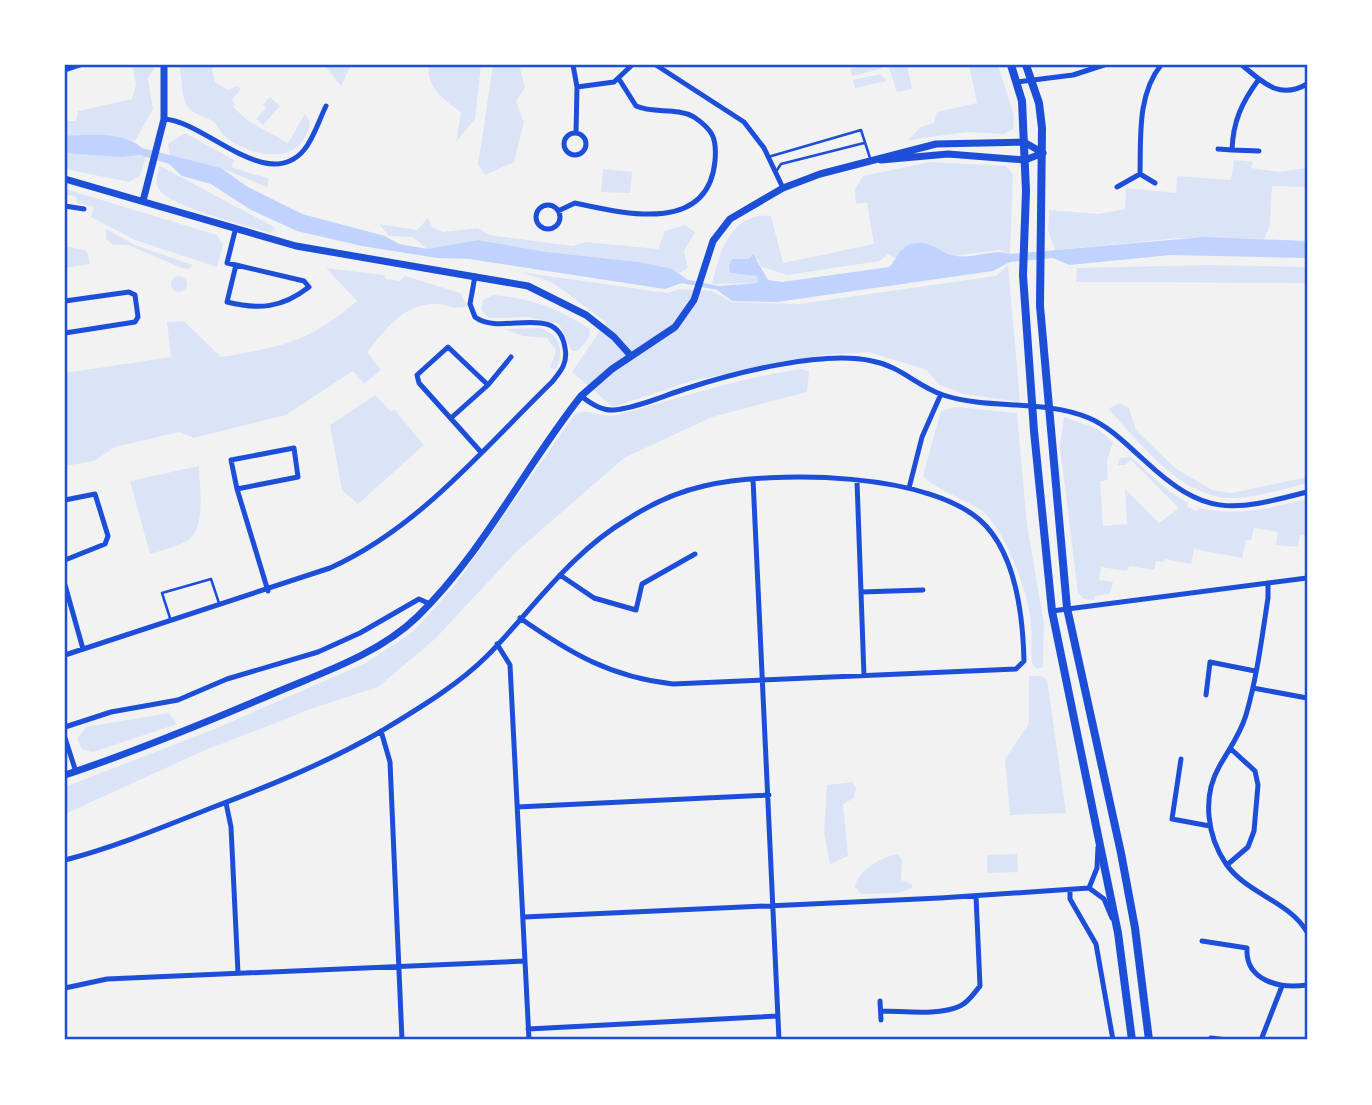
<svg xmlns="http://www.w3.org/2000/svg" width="1372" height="1105" font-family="'Public Sans',sans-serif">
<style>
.green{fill:#dbe4f7}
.water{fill:#bfd3fe}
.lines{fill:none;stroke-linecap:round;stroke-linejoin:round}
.service{stroke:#1d4ed8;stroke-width:2.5}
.minor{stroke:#1d4ed8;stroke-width:5}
.tertiary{stroke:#1d4ed8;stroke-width:7}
.secondary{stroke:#1d4ed8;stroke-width:8}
.neatline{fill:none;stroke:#1d4ed8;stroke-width:2.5}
</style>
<rect width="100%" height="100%" fill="#f2f2f2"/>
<path class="green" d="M132,65H153L154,69L148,78L153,109L135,141L113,136H65V121H76L78,111L132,99L136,84Z
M179,65H216L212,69L215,82L228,90L237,86L241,89L232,100L235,104L233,107L248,121L288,143L305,114L310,122C302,168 252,158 224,136C220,132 218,127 215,123C207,116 189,115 185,102C181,91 182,77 179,65Z
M324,65H351L341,86Z
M429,65H481L475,119L456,142L461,112C446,101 425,87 429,65Z
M493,65H519L525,87L516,102L524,122L514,162L485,175L478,165Z
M867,65H881V69L852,76L851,69Z
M888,65H907L912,89L897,92Z
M969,65H998L1014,116L1013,129L1004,134L967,132L908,140L921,127L934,123L937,112L977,103Z
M880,74L887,81L855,88L853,80Z
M270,97L280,106L263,125L256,119L266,108L263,104Z
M185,133L234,160L231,167L269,179L267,187L221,168L170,156L168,144Z
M65,153L146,156L140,176L129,182L65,169Z
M1234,160L1253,162L1251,168L1278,172L1307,168V187L1272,186L1270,225L1264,239L1179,238L1055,250L1048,230L1049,210L1098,214L1125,209L1126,188L1176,193L1177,176L1231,180Z
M930,162L1006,166L1013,174L1010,254L1000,250L954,256L946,252L903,248L896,259L888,254L880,261L787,275L761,267L758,259L729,266L730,273L757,276L758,283L712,284C719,252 731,212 771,216L783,263L874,244L867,203L856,204L855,189L863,176Z
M160,166L276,228L270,233C247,225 168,207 158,188C154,181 158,173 160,166Z
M603,169L632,172L630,193L601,192Z
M65,189L217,235L223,245L217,267L135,240L91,217L94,207L76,203L77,197L65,194Z
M428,218L432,227L443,232L478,228L490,235L572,246L586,242L658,249L665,231L685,225L695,232L684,251L688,268L680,273L639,262L547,252L478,240L428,250L413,237L389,236L379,224L417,230Z
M106,229L135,245L193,265L189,269L182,268L128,245H113L106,239Z
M65,246L87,251L90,264L65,268Z
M1008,265L1020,402L963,394L938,384L927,370L869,352L822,355L691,381L613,407L572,372L606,322L553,283L521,272L667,293L681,289L712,291L731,302L799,304L996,276Z
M1207,265L1307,267V283L1076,282L1077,268Z
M326,268L384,275L386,279L400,281L405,276L460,293L467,306C454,311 449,304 436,304C403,304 387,328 367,352L381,370L364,384L353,371L286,415L194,438L179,432L115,447L94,461L65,466V373L171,357L167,322L184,321L221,357C284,346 307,343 357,301Z
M171 284a8 8 0 1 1 16 0a8 8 0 1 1-16 0Z
M493,295C534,299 555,307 590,329L589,338L578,351H572L559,324L529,317L489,318L481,310L483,300Z
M539,328C560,333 565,351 556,369L550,368L556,350L547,338L523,336L504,329Z
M801,369L809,371L807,392L712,417L624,458L517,551L435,639L378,687L311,709L203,751L65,814V787L217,728L366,663L414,631L455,585L575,414C590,407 601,419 617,415C678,399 737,378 801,369Z
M375,395L391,412L394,409L424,445L358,504L342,490L330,425Z
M1119,403L1129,408L1136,430L1175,468L1212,490L1232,493L1307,477V483C1285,489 1262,496 1238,498C1182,501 1143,445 1108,409Z
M956,407L1017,413L1027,525L1044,624L1043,667L1037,669L1032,664C1031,645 1033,624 1028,605C1023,581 1002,525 981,510C968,501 928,486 923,475L941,411Z
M1064,417L1098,429L1113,442L1107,461L1108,480L1100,481L1103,526L1127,524L1125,489L1159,523L1179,508L1131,460L1125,465H1118L1120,458L1131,457L1170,492L1188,503L1187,507L1197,511L1199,508C1237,517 1270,508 1307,499V536L1300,535L1298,547L1276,545L1278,532L1254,528L1251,540H1246L1242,558L1194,549L1191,564L1165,559L1164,562L1156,561L1154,570L1129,566L1127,571L1101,567L1099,580L1113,582L1110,594L1095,596L1094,600L1084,599L1078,593L1060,447Z
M199,466C199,485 207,529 187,541C177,547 162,550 150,554L130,481Z
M1029,676H1042L1047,680L1066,813L1010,815L1005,759L1029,723Z
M169,713L177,724L93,752L82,749L77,739L86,727Z
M852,782L856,788L854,798L843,804L848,856L830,864L824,832L827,785Z
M898,854L902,860L901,880L912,884V888L899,893L861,894L855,887C858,869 882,857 898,854Z
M1017,854L1018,872L987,873V855Z"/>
<path class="water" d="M65,136C89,135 123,131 142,148L221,168L248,187L302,214L385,236L399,244L428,249L478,240L547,252L639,262L672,269L688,280L719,286L758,283L757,276L730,273L729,266L732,259H749L753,254L768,280L782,282L889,267C897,259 899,248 911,244C930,238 940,254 957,256C975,259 992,248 1010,254L1204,237L1307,241V258L1171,255L1069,265L1053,258L1010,262L993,271L777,302L732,301L717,290L682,283L665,289L469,259L437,258L362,246L297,231L251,210L211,184L182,176L169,164L140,155L121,157L65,153Z"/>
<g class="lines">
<path class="service" d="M768,157L861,130L870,158
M777,170L781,164L864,143
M170,618L162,593L211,579L219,603"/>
<path class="minor" d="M573,65L577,87L614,82L632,65
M656,65L744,122L764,148L783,188
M1242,65C1263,83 1280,100 1307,84
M65,70L80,65
M1259,79C1242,102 1233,121 1232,150L1259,151
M1017,82L1073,75L1104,65
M164,119C205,121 267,194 304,150C314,138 319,120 326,106
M564 144a11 11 0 1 1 22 0a11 11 0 1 1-22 0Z
M576,133L577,87
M1218,149L1232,150
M1140,174C1141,137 1137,95 1161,65
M1117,187L1140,174L1155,183
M536 217a12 12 0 1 1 24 0a12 12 0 1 1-24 0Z
M65,206L84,209
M558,211L575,203C626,214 708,234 715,161C717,138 713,130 694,117C676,107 654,114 636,106L619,79
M235,231L227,263L236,265L304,281L309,287C282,308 259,310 227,302L236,265
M65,301L129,292L135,295L138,317L135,322L65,333
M581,396C591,404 602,411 614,410C637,408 663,396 685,389C734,373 822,350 872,361C900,366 917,386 943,395C989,410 1044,399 1089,418C1110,427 1127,445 1144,460C1205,517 1230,512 1307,492
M451,418L488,385L511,357
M294,448L298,477L237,489L231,460Z
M480,451L419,383L417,375L448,347L488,385
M753,479L779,1040
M857,481L864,676
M909,488L922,437L941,394
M237,489L268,591
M65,500L95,494L108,536L105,544L65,560
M560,575L594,598L636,610L642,584L695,554
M1268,583V598C1262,637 1257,677 1246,715C1240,735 1229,749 1219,767C1202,797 1207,836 1226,864C1247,894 1289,901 1307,932
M65,585L83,649
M861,592L923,590
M1052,611L1307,578
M497,644L510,665L529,1040
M65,655L330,568C419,528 483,449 552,382C561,371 568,363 565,348C558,301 501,337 475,317L470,304L475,276
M1253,688L1307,698
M1206,695L1210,662L1255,671
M65,727L111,712L178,700L227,679L318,652L360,633L419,599L430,604
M381,731L390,762L402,1040
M65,738L76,772
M1181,759L1172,819L1210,826
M226,803L231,827L238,973
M517,807L769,795
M65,860C115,847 163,827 211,808C269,786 326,763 380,732C416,710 457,686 487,656C533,609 570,553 628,519C651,504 677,492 704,486C772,470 936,471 986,526C1017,560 1023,617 1024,661L1016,669L673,684C610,677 570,653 520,618
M1227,865L1248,847L1254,831L1258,785L1255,771L1231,749
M1089,888L1097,868L1098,847
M1070,891V899L1096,944L1113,1040
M524,917L940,898L1089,888L1104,899L1112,918
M1202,941L1247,948C1245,981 1280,989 1307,985
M65,988L107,979L525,961
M880,1001L881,1020
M881,1011C904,1011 939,1016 960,1006C969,1002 974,993 980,986L976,896
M528,1029L778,1016
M1211,1038L1227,1040
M1261,1040L1282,986"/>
<path class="tertiary" d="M881,160L948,154L1025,160L1043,153
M65,179L296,246L528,286L586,315L614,337L631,356
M143,201L164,119V65
M65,775C137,751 207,722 277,692C324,672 380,653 417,617C483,553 524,468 581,396L612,369L675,327L694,300L713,241L730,219L783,188L820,174L936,144L1024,142L1043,153"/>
<path class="secondary" d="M1011,65L1022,101L1026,191L1023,275L1034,431L1052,611L1118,933L1132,1040
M1026,65L1039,103L1042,128L1040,306L1067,608L1121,853L1135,928L1149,1040"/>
</g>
<rect width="1372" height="1105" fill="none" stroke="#ffffff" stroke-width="133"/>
<rect x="66" y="66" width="1240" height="972" class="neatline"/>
</svg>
